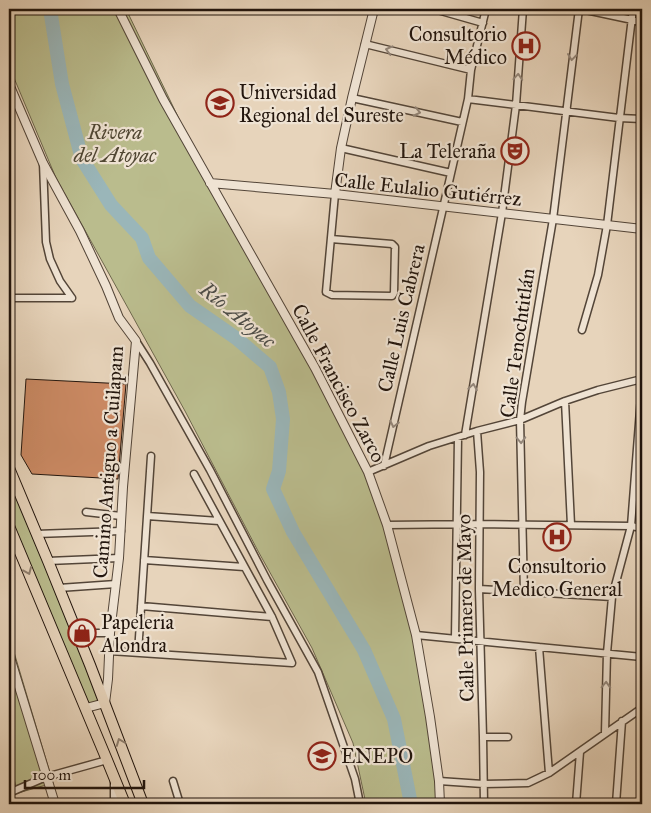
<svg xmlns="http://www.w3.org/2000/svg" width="651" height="813" font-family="'IM FELL Great Primer',serif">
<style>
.green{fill:#babc8d;stroke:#6e684d}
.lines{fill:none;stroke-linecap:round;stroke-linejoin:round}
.river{stroke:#9ab6b9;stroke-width:14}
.building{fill:#cc8a64;stroke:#22150d}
.minor-casing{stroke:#534538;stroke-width:9}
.tertiary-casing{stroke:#534538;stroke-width:10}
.primary-casing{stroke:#22150d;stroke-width:12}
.minor{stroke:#efe3d3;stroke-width:6}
.tertiary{stroke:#efe3d3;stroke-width:8}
.primary{stroke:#e7d4bb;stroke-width:10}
.oneway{stroke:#93867a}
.oneway2{stroke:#8e7e6d}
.labels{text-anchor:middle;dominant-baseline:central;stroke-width:4.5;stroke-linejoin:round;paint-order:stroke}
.poi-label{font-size:20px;fill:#22150d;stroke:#efe3d3;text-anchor:start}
.park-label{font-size:20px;font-style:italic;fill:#504733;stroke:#efe3d3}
.street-label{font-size:20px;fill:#22150d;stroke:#efe3d3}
.water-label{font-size:21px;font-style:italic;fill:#4c4d49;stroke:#efe3d3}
</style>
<rect width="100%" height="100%" fill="#e7d4bb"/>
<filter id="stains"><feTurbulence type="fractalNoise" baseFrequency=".004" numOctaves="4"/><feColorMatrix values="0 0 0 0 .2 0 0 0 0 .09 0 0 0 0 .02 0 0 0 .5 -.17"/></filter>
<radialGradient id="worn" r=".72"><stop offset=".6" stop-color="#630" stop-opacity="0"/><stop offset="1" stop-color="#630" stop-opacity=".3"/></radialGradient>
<path class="green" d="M9,9H126L210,183L368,472L416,635L430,717L438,804H366L353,743L312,648L258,551L185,411L56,178L9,66Z
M9,480L70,625L98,700L87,706L9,517Z
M9,642H11L53,783L18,793L9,762Z"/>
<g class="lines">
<path class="river" d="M50,9L62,84L82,159L111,205L142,238L149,258L190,306L236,338L270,367L279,392L283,419L279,471L273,489L293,532L364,650L394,719L411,804"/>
</g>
<path class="building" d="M26,379L126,384L118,479L32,474L21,455Z"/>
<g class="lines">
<g class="minor-casing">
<path id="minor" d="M434,9L483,23
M581,9L642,22
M365,44L471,70
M352,98L462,122
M468,99L619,118L642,119
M341,148L451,173
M43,163L46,242L50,259L60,281L72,298
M331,239L392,244L395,247L394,293L392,296L332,295L326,292L335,194
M9,298H72
M582,330L598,275L607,225L633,9
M136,341L150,363L210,470L267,580L318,672L355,779L360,804
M565,401L571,525
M477,431L480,472L479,589L483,737L484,804
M465,435L502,213L516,105L523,9
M384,466L468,99L471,70L486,9
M368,472L429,446L477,431L520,420L565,401L598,390L642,379
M86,512L121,516
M147,516L219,521
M387,525L479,524L631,526L642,528
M36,534L121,531
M144,560L244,567
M48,561L119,558
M59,588L116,584
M479,589L612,597
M524,593L520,420L522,402L553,219L579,9
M141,606L272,617
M77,633H110
M416,635L642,657
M455,638L458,438
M539,647L549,773
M110,651L292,663L272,617L194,474
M138,653L151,456
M605,733L607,653L612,597L631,526L642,384
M483,737H508
M173,781L180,804
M439,781L483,784L528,783L549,773L642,708
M9,793L46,777L107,760
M114,804V782
M576,804L580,752
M616,804L622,721"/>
</g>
<g class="tertiary-casing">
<path id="tertiary" d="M118,9L163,99L315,368L368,472L387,525L416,635L430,717L439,781L440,804
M9,84L43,163L80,231L106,286L119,318L136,341L123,487L119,558L110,633L108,679L105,703L86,708
M210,183L335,194L642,229
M335,194L341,148L352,98L374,9
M9,654L55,804"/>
</g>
<g class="primary-casing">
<path id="primary" d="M9,468L48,561L90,665L143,804
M9,526L107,760L125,804"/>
</g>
<use href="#minor" class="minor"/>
<use href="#tertiary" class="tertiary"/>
<use href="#primary" class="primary"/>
</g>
<defs><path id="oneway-chevron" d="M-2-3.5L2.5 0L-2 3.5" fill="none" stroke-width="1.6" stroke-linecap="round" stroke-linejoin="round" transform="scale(1.25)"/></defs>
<g class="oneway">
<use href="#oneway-chevron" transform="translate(389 50) rotate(-166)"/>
<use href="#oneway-chevron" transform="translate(572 57) rotate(97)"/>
<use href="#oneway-chevron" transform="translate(518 77) rotate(-86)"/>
<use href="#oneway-chevron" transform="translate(417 112) rotate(12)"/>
<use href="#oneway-chevron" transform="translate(473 387) rotate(-81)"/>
<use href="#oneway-chevron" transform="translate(394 424) rotate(103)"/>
<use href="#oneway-chevron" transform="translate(521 440) rotate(88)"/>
<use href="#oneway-chevron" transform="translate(606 685) rotate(-88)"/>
</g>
<g class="oneway2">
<use href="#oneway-chevron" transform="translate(28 571) rotate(67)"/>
<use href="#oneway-chevron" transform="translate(120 742) rotate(-111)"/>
</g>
<defs>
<g id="hospital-ring" transform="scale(1.4375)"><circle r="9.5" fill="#efe3d3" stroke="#8f2418" stroke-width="1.5"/><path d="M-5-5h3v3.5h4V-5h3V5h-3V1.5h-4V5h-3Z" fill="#8f2418"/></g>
<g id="university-ring" transform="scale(1.4375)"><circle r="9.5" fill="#efe3d3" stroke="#8f2418" stroke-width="1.5"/><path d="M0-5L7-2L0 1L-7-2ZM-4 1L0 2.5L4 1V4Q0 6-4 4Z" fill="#8f2418"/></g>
<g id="theatre-ring" transform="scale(1.4375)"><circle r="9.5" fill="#efe3d3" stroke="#8f2418" stroke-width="1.5"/><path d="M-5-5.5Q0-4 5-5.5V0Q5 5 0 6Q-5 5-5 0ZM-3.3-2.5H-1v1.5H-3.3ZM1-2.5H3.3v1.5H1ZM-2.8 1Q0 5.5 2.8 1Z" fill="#8f2418"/></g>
<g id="shop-ring" transform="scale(1.4375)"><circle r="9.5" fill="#efe3d3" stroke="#8f2418" stroke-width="1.5"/><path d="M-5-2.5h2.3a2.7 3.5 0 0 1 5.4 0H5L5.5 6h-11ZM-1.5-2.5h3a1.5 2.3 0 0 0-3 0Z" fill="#8f2418"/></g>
</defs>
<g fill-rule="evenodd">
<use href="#hospital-ring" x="526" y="46"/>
<use href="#university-ring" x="220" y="103"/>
<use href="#theatre-ring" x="515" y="151"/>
<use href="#hospital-ring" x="557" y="537"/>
<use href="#shop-ring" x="82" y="633"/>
<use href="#university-ring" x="322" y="756"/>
</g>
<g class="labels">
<g class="poi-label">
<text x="507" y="34" text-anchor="end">Consultorio<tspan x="507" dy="23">Médico</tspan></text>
<text x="239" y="92">Universidad<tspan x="239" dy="23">Regional del Sureste</tspan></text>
<text x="496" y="151" text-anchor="end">La Teleraña</text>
<text x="557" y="566" text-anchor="middle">Consultorio<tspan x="557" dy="23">Medico General</tspan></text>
<text x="101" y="622">Papeleria<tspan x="101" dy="23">Alondra</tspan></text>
<text x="341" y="756">ENEPO</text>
</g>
<g class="park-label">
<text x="115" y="132">Rivera<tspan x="115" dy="23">del Atoyac</tspan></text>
</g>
<g class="street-label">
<text transform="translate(428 189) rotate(6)">Calle Eulalio Gutiérrez</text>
<text transform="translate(401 318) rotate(-77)">Calle Luis Cabrera</text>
<text transform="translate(517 343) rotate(-82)">Calle Tenochtitlán</text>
<text transform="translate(339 383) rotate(62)">Calle Francisco Zarco</text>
<text transform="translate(108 462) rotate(-86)">Camino Antiguo a Cuilapam</text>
<text transform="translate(465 608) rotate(-91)">Calle Primero de Mayo</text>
</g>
<g class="water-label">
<text transform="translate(238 315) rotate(39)">Río Atoyac</text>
</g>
</g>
<rect width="651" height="813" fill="none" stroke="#e7d4bb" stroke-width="30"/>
<rect x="10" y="10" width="631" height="793" fill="none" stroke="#22150d" stroke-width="2.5"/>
<rect x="15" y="15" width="621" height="783" fill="none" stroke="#22150d"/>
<path d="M25 780v8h119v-8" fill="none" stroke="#22150d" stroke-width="2.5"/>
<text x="32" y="780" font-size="15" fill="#22150d" stroke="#efe3d3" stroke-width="4" paint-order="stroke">100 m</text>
<rect width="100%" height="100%" filter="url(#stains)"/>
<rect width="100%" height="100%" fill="url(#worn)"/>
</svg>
